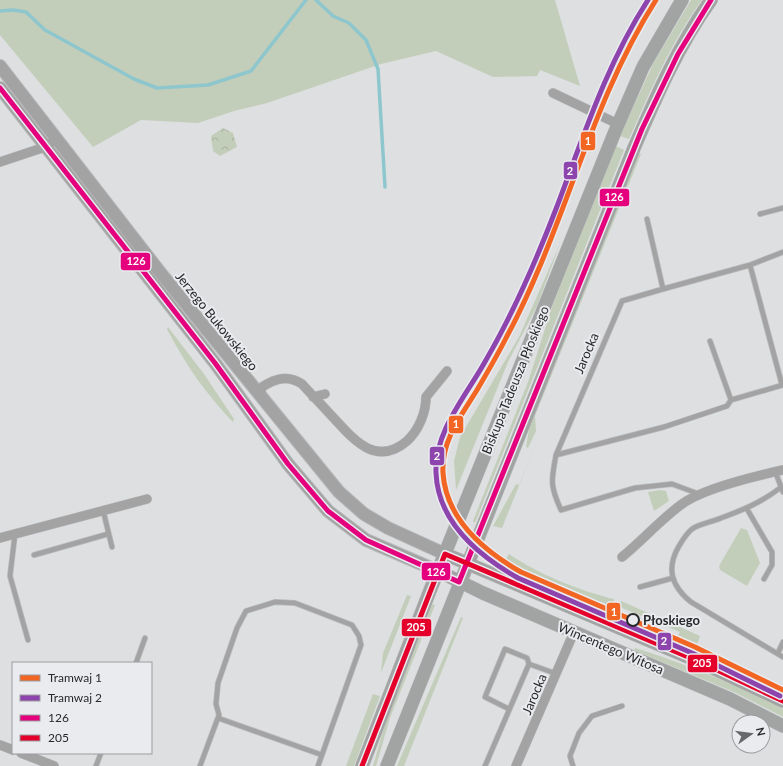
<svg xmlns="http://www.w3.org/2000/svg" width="783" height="766" font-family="Lato,sans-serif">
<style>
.green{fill:#c3ceba}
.forest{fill:url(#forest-crowns)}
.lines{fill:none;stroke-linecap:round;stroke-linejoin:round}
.stream{stroke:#8ec6ce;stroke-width:3.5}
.service-casing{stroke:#b9babc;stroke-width:6}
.minor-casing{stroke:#b9babc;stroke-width:10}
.tertiary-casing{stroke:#b9babc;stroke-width:14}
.secondary-casing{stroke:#b9babc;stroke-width:14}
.service{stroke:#a3a3a4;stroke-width:4.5}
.minor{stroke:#a3a3a4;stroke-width:9}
.tertiary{stroke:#a3a3a4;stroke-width:12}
.secondary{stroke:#a2a3a3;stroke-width:13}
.bus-1-casing{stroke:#e9ebef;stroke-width:8}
.bus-2-casing{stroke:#e9ebef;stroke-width:8}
.bus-1{stroke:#e5007d;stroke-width:5}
.bus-2{stroke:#e4002b;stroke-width:5}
.tram-1-casing{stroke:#e9ebef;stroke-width:8}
.tram-2-casing{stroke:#e9ebef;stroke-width:8}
.tram-1{stroke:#f26522;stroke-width:5}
.tram-2{stroke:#8e44ad;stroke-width:5}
.stop-dot{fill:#e9ebef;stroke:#27282a;stroke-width:2}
.labels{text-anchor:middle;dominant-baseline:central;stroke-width:4;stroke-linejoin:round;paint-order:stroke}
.street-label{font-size:13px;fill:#27282a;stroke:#e9ebef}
.stop-label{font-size:13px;font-weight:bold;fill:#27282a;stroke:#e9ebef;text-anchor:start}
.line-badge{stroke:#e9ebef;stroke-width:1.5}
.badge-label{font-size:11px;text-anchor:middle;font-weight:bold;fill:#fff}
</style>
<defs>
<pattern id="forest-crowns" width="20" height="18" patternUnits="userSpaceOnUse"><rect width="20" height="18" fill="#c3ceba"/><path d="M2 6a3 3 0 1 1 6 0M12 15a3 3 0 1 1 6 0" fill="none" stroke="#a8b1a0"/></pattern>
</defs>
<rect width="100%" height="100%" fill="#dddfe1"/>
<path class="green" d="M0,0H555L580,86L540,70L537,76L493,77L436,51L381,64L267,103L234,111L198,123L141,120L93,147L0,35Z
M691,0H702C671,42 650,92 629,139L620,136L653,64Z
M616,146L624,150L475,523L473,521L528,382L552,307Z
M639,153L641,154L535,416L536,431L528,448L526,447L529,429Z
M560,244L537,306L508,362L456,490L454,461L460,437L519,337Z
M168,327L204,374L234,419L233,422C206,394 185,364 167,329Z
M537,441L502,528L493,526L516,484L519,485Z
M660,490L666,491L669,501L654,511L648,492Z
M741,528L747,530L760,563L747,586L720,570L719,566Z
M509,554C538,574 580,591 614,599L612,608L677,637L680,632L620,607L621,601L700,636L695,650L762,681L699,654L676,641L501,566Z
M407,595L411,596L381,673L383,653Z
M432,604L435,605L390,718L376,766H373L385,724Z
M461,617L463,618L404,766H397Z
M635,648C684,663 729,682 775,704L783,709V717L736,693L634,650Z
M373,694L380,696L354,766H346Z"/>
<path class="forest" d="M223,128L233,133L237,147L220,156L213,151L211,136Z"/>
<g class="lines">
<path class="stream" d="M316,0L333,16L349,23L366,40L378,69L385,187
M0,11L13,10L26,12L45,30L134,79L157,88L208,85L251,71L306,0"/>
<g class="service-casing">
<path id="service" d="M760,214L783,208
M647,219L663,289L622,301L556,455C551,481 550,486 561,510L635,488L672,484L699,494
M663,289L750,265
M782,385L750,265L783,252
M731,400L783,385
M556,455L664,427L727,406L731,400L710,341
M775,471L783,492
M780,488C762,502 743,510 721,518C712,522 699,524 692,529C687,533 682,541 679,546C666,568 671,586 691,602L783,657
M747,509L772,552V565L764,579
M103,510L112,547
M15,534L10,576L28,640
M34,555L108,534
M640,587L673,578
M778,653L783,642
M136,663L145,638
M529,664L557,674
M218,718L322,755
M96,766L101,753
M200,766L219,715L216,704L218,683L237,628L246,611L275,602L295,603L352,625L359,636L361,645L318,766
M485,766L529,664L527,658L505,649L485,697L509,709
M573,766L570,756L579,733L592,716L622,706"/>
</g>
<g class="minor-casing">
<path id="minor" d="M553,93L618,124
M0,162L45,147L51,143
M260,396L262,387C276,378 288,375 302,384C311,394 320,403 329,413C351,436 374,469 407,441C419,430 426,412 426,397L447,371
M313,397L325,394
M0,538L147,499
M622,557C643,540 660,520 682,504C704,488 756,476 783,470
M0,745L13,750
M21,753L54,766
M516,766L574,632"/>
</g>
<g class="tertiary-casing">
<path id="tertiary" d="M0,66L159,271L339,492L364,514L388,528L445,554
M0,88L215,363L288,464L328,511L366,540L438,571"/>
</g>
<g class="secondary-casing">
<path id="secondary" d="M445,554L700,662L783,701
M438,571L483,593L730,699L783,726
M362,766L429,593L616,129L643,67L682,0
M387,766L634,148C656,97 678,46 711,0"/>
</g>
<use href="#service" class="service"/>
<use href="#minor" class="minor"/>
<use href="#tertiary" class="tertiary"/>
<use href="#secondary" class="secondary"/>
<g class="bus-1-casing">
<path id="bus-1" d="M0,88L215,363L288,464L328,511L366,540L459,582L642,129L678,54L711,0"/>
</g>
<g class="bus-2-casing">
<path id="bus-2" d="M362,766L445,554L700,662L783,701"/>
</g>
<use href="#bus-1" class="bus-1"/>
<use href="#bus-2" class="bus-2"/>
<g class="tram-1-casing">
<path id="tram-1" d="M656,0C589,105 565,229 506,338C497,356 487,373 477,390C461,416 441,441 443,473C446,519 484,551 521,572L695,647L783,690"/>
</g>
<g class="tram-2-casing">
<path id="tram-2" d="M648,0C606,65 583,138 556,209C536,261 514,312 486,360C467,395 434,431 436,473C438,522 479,556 518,578L692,653L780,696"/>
</g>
<use href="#tram-1" class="tram-1"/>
<use href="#tram-2" class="tram-2"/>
</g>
<circle class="stop-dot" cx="633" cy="620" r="6"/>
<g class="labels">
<g class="street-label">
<text transform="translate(217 321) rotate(51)">Jerzego Bukowskiego</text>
<text transform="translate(586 353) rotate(-67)">Jarocka</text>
<text transform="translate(515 380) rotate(-68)">Biskupa Tadeusza Płoskiego</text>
<text transform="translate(611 648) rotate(23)">Wincentego Witosa</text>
<text transform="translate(534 694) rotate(-67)">Jarocka</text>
</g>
<g class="stop-label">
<text x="643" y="620">Płoskiego</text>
</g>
</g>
<g class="line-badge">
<rect x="580" y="131" width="16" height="20" rx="4" fill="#f26522"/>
<rect x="563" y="161" width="15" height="19" rx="4" fill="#8e44ad"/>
<rect x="599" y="188" width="31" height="19" rx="4" fill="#e5007d"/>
<rect x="120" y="252" width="31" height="19" rx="4" fill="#e5007d"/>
<rect x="448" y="415" width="16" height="19" rx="4" fill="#f26522"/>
<rect x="429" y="446" width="16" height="20" rx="4" fill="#8e44ad"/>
<rect x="421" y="562" width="30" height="19" rx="4" fill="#e5007d"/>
<rect x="606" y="602" width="15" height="19" rx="4" fill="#f26522"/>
<rect x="401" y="618" width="31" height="19" rx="4" fill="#e4002b"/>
<rect x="657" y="632" width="15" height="19" rx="4" fill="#8e44ad"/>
<rect x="687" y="654" width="31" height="19" rx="4" fill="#e4002b"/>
</g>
<g class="badge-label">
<text x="588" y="145">1</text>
<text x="570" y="175">2</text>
<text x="614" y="201">126</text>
<text x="136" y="265">126</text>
<text x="456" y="428">1</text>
<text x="437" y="460">2</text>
<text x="436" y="576">126</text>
<text x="614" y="616">1</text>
<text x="416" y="631">205</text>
<text x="664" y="645">2</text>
<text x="702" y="667">205</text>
</g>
<rect x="12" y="662" width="140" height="92" fill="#e9ebef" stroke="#9b9da0"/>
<rect x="20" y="675" width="20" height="6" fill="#f26522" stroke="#9b9da0"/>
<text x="48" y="682" font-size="12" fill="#27282a">Tramwaj 1</text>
<rect x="20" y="695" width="20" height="6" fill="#8e44ad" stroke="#9b9da0"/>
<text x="48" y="702" font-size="12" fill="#27282a">Tramwaj 2</text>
<rect x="20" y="715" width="20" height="6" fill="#e5007d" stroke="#9b9da0"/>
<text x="48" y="722" font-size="12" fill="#27282a">126</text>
<rect x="20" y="735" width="20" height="6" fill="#e4002b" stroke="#9b9da0"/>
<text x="48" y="742" font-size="12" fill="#27282a">205</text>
<g transform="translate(751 734) rotate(76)"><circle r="19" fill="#e9ebef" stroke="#9b9da0"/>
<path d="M0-3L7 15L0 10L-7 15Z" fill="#67686a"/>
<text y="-6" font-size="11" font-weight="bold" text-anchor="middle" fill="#27282a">N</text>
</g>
</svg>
